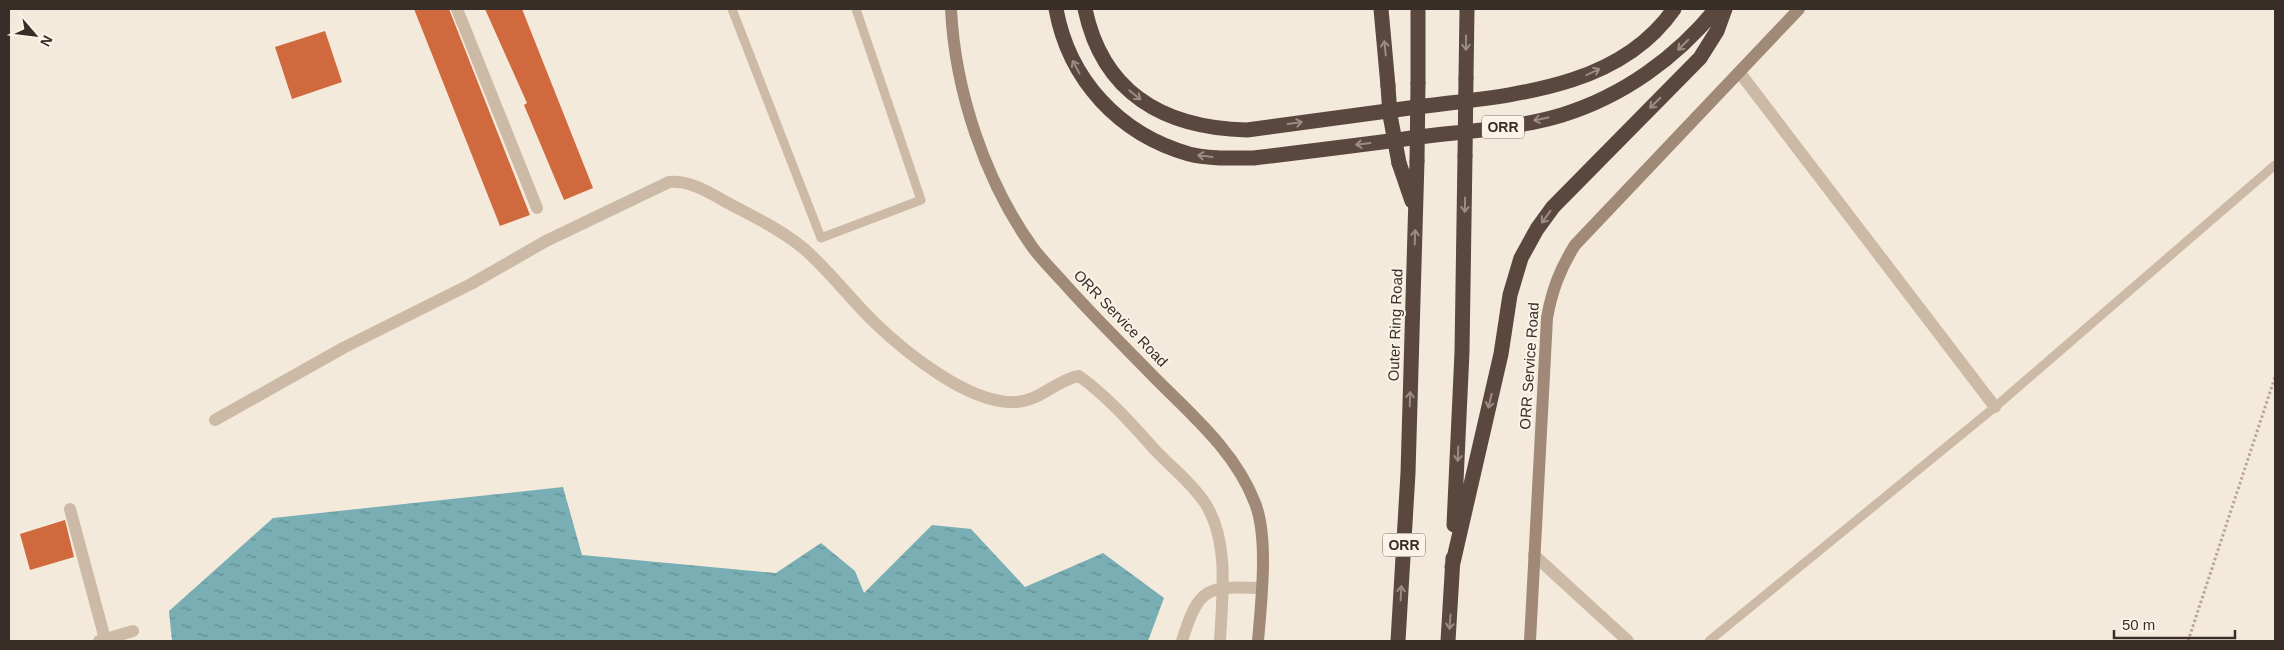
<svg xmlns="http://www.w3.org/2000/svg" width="2284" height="650" font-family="Helvetica,sans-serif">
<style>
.water{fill:url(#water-ripples)}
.building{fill:#d0693d}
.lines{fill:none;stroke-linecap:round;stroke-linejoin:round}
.path{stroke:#b9a490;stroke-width:3;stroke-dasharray:2.5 2.5;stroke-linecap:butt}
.service{stroke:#cdbaa6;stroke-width:9}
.minor{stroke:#cdbaa6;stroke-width:12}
.secondary{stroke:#a18977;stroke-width:12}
.motorway{stroke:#5a483e;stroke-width:15}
.motorway-bridge{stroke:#5a483e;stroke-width:15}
.oneway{stroke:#9a8c82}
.labels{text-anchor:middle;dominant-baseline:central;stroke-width:4;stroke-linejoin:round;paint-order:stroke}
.shield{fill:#fbf3e8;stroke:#736961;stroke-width:1}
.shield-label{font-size:14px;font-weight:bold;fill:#392e27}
.street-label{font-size:15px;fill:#392e27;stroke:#fbf3e8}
</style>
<defs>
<pattern id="water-ripples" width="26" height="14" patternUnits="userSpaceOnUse" patternTransform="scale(1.25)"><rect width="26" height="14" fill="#78aeb4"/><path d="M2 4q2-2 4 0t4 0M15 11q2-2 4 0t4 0" fill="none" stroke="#638e92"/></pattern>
</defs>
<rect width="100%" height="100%" fill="#f4eadb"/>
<path class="water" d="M563,487L582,555L776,573L821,543L855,571L864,593L932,525L971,529L1025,587L1103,553L1164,598L1148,641H172L169,611L273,518Z"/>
<path class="building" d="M414,9H449L530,215L500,226Z
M485,9H522L593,188L564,200L524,105L527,103Z
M325,31L342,82L292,99L275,47Z
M65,520L74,557L30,570L20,534Z"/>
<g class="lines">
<path class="path" d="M2188,641L2275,377"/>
<path class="service" d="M732,9L821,238L921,200L856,9
M1709,641L1995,407L2275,165"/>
<path class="minor" d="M457,9L537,208
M1740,73L1995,407
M215,420L343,348L471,284L546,241L669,182C690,180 710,193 728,203C754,217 780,229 803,248C829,270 849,298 874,322C905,352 970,405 1016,402C1040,401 1056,380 1079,376C1108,397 1131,423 1155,450C1172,468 1191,482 1205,503C1230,542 1222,598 1220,641
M70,509L105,639
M1534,555L1628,641
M99,641L133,631
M1182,641C1199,586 1207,586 1262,588"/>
<path class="secondary" d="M951,9C955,91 985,181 1033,248C1042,260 1053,271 1063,282C1093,316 1126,348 1157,380C1194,417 1236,453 1255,503C1269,538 1261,604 1258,641
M1530,641L1547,318C1552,290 1560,269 1575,245L1799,9"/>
<path class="motorway" d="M1056,9C1069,80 1119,134 1189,154C1209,159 1232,158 1254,158C1311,151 1369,144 1427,136C1471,131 1519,128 1562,115C1623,96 1676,58 1716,9
M1085,9C1103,94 1165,128 1247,130C1304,122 1360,115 1417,107C1507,95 1617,91 1674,9
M1381,9L1388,86
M1466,78L1467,9
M1418,83V9
M1399,163L1412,201
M1454,525L1462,352L1465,156
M1452,567L1501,354L1510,295L1521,258L1537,229L1553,207L1700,58L1717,31L1725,9
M1398,641L1408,473L1417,161
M1448,641L1453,558"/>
<path class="motorway-bridge" d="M1388,86L1390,115L1399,163
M1465,156L1466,78
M1417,161L1418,83"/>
</g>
<defs><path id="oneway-shaft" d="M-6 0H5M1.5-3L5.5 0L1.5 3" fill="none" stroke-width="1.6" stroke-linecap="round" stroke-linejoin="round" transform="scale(1.25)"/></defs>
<g class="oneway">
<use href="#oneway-shaft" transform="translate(1466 43) rotate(90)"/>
<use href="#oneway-shaft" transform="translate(1683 45) rotate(135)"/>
<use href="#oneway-shaft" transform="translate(1385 48) rotate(-96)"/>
<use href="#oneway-shaft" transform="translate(1076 67) rotate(-118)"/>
<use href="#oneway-shaft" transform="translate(1593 72) rotate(-25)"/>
<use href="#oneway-shaft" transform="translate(1135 95) rotate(39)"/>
<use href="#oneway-shaft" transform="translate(1655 103) rotate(135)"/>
<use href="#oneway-shaft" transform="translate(1541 119) rotate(169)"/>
<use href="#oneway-shaft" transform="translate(1295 123) rotate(-8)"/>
<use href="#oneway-shaft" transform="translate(1363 144) rotate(173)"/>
<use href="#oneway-shaft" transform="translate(1205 156) rotate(-173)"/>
<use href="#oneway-shaft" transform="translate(1465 205) rotate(91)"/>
<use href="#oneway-shaft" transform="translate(1546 217) rotate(126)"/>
<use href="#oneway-shaft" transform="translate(1415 237) rotate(-88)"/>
<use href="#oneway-shaft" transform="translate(1410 399) rotate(-88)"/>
<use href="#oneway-shaft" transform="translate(1490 401) rotate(103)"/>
<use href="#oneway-shaft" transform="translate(1458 454) rotate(92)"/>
<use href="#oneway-shaft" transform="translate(1401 593) rotate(-87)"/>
<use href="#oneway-shaft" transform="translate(1450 622) rotate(94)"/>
</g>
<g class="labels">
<g class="shield">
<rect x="1482" y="115.5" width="42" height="23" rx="4"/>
<rect x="1383" y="533.5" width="42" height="23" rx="4"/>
</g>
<g class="shield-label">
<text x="1503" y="127">ORR</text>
<text x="1404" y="545">ORR</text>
</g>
<g class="street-label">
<text transform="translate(1121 318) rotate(46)">ORR Service Road</text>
<text transform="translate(1395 325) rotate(-88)">Outer Ring Road</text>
<text transform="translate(1529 366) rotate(-86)">ORR Service Road</text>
</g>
</g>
<rect width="2284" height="650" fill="none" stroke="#392e27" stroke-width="20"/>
<g transform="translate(35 35) rotate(118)" stroke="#fbf3e8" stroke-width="4" paint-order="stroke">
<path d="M0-4L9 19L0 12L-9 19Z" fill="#392e27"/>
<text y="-8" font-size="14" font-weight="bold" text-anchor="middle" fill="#392e27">N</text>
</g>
<path d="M2114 630v8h121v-8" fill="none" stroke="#392e27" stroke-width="2.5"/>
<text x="2122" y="630" font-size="15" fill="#392e27" stroke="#fbf3e8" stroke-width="4" paint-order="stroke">50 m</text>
</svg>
